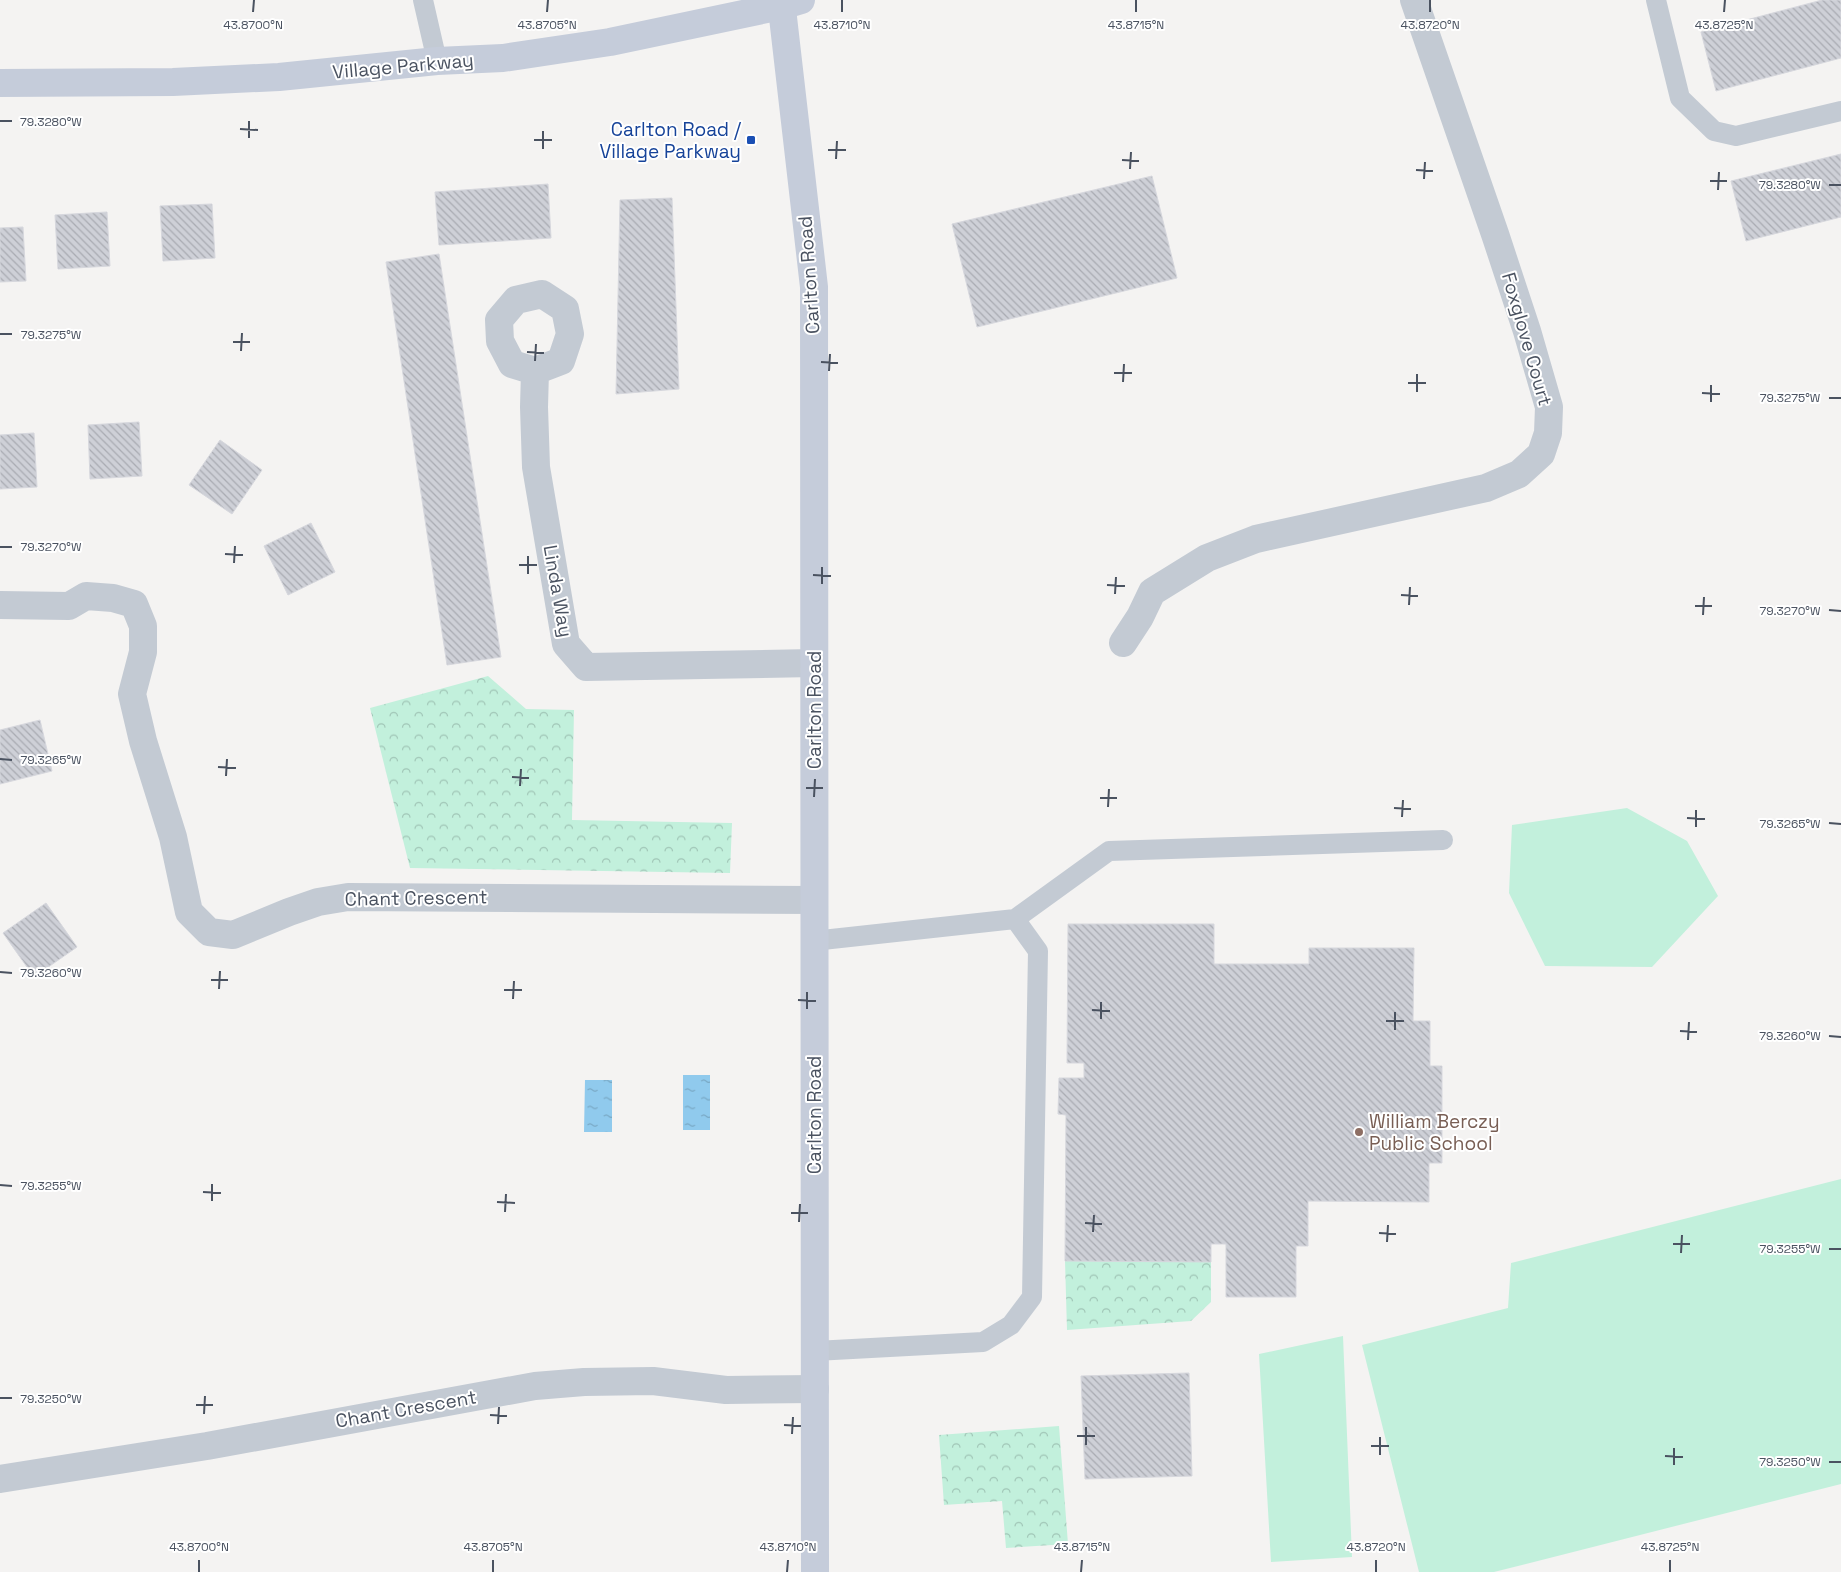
<svg xmlns="http://www.w3.org/2000/svg" width="1841" height="1572" font-family="'Space Grotesk',sans-serif">
<style>
.forest{fill:url(#forest-crowns)}
.pitch{fill:#c2f0dc}
.water{fill:url(#water-ripples)}
.building{fill:url(#building-back-hatch);stroke:#d6d7dd}
.lines{fill:none;stroke-linecap:round;stroke-linejoin:round}
.service{stroke:#c3cad3;stroke-width:20}
.minor{stroke:#c3cad3;stroke-width:28}
.secondary{stroke:#c5ccda;stroke-width:28}
.ticks{fill:none;stroke:#4a5260;stroke-width:2}
.transit-dot{fill:#1a4fb4;stroke:#fff;stroke-width:2}
.education-dot{fill:#8d6e63;stroke:#fff;stroke-width:2}
.labels{text-anchor:middle;dominant-baseline:central;stroke-width:4;stroke-linejoin:round;paint-order:stroke}
.street-label{font-size:19px;fill:#4a5260;stroke:#fff}
.transit-label{font-size:19px;fill:#164399;stroke:#fff;text-anchor:end}
.education-label{font-size:19px;fill:#785e54;stroke:#fff;text-anchor:start}
.ticks-label{font-size:12px;text-anchor:middle;fill:#4a5260;stroke:#fff;stroke-width:4;stroke-linejoin:round;paint-order:stroke}
</style>
<defs>
<pattern id="forest-crowns" width="20" height="18" patternUnits="userSpaceOnUse" patternTransform="scale(1.25)"><rect width="20" height="18" fill="#c2f0dc"/><path d="M2 6a3 3 0 1 1 6 0M12 15a3 3 0 1 1 6 0" fill="none" stroke="#a0c5b6"/></pattern>
<pattern id="water-ripples" width="26" height="14" patternUnits="userSpaceOnUse" patternTransform="scale(1.25)"><rect width="26" height="14" fill="#90caed"/><path d="M2 4q2-2 4 0t4 0M15 11q2-2 4 0t4 0" fill="none" stroke="#78a7c3"/></pattern>
<pattern id="building-back-hatch" width="6" height="6" patternUnits="userSpaceOnUse" patternTransform="scale(1.25)"><rect width="6" height="6" fill="#ced0d7"/><path d="M-1 5l2 2M0 0l6 6M5-1l2 2" fill="none" stroke="#a9abb2"/></pattern>
</defs>
<rect width="100%" height="100%" fill="#f4f3f2"/>
<path class="forest" d="M488,676L526,709L574,710L572,820L732,823L730,873L410,868L370,708Z
M1065,1261L1211,1262V1302L1191,1321L1067,1330Z
M1059,1426L1068,1544L1006,1548L1002,1501L944,1505L939,1435Z"/>
<path class="pitch" d="M1627,808L1687,841L1718,896L1652,967L1545,966L1509,893L1512,825Z
M1841,1179V1484L1494,1572H1419L1362,1345L1508,1308L1511,1263Z
M1343,1336L1352,1557L1271,1562L1259,1354Z"/>
<path class="water" d="M683,1075H710V1130H683Z
M585,1080H612V1132H584Z"/>
<path class="building" d="M1822,0H1841V58L1716,91L1701,32Z
M1841,154V217L1746,241L1731,181Z
M1152,176L1177,278L977,327L952,224Z
M548,184L551,238L439,245L435,192Z
M672,198L679,389L616,394L620,200Z
M212,204L215,258L163,261L160,206Z
M107,212L110,266L58,269L55,215Z
M23,227L26,281L0,282V228Z
M439,254L501,657L447,665L386,262Z
M139,422L142,476L90,479L88,425Z
M34,433L37,487L0,489V435Z
M220,440L262,470L232,514L189,485Z
M311,523L335,572L288,595L264,546Z
M40,720L52,771L0,784V730Z
M46,903L77,947L34,977L3,933Z
M1068,924H1214V964H1309V948H1414L1413,1021H1430V1066H1442V1163H1429V1202L1308,1201V1246H1296V1297H1226V1244H1211V1262L1065,1261L1066,1115L1058,1114L1059,1078H1084V1063H1067Z
M1189,1373L1192,1476L1085,1479L1081,1376Z"/>
<g class="lines">
<path class="service" d="M423,0L437,61
M1656,0L1680,98L1714,131L1736,136L1841,111
M1015,919L1109,851L1443,840
M813,941L1015,919L1038,951L1032,1297L1011,1325L983,1342L815,1351"/>
<path class="minor" d="M535,371L512,364L500,341L499,320L516,300L542,294L565,309L570,334L561,361L535,371L534,407L536,467L566,644L586,667L814,663
M0,605L69,606L86,596L113,598L134,604L143,626V652L132,694L143,741L173,837L189,912L209,932L233,935L289,912L318,902L348,897L814,900
M1123,643L1140,617L1152,592L1207,558L1256,539L1486,488L1519,474L1541,454L1548,433L1549,407L1527,331L1495,234L1414,0
M0,1479L207,1446L535,1386L584,1382L653,1381L726,1390L815,1389"/>
<path class="secondary" d="M781,0L814,287L815,1572
M0,83L173,82L279,77L437,61L503,58L610,42L781,6L801,0"/>
</g>
<path class="ticks" d="M253,12L254,0M547,12L548,0M842,12V0M1136,12V0M1430,12V0M1724,12L1725,0M0,121H12M240,129L258,130M249,138V121M534,140H552M543,149V131M828,150H846M836,159L837,141M1122,160L1139,161M1130,169L1131,152M1416,170L1433,171M1424,179L1425,162M1710,181H1727M1829,185H1841M1718,190L1719,172M0,334H12M233,342H250M241,351L242,333M527,352L544,353M535,361L536,344M821,362L838,363M829,371L830,354M1114,373H1132M1123,382L1124,364M1408,383H1426M1417,392V374M1702,393L1720,394M1829,398H1841M1711,402V385M0,547H12M225,554L243,555M234,563L235,546M519,565H537M528,574V556M813,575L831,576M822,584V567M1107,585L1125,586M1115,594L1116,577M1401,595L1418,596M1409,605L1410,587M1695,606H1712M1829,610L1841,611M1703,615L1704,597M0,759L12,760M218,767L236,768M226,776L227,759M512,777L529,778M520,786L521,769M806,788H823M814,797L815,779M1100,798H1117M1108,807L1109,789M1394,808L1411,809M1402,817L1403,800M1687,818L1705,819M1829,823L1841,824M1696,827V810M0,972L12,973M211,980H228M219,989L220,971M504,990H522M513,999L514,981M798,1000L816,1001M807,1009V992M1092,1010L1110,1011M1101,1019V1002M1386,1021H1404M1395,1030V1012M1680,1031L1697,1032M1829,1036L1841,1037M1688,1040L1689,1022M0,1185L12,1186M203,1192L221,1193M212,1201V1184M497,1202L515,1203M505,1212L506,1194M791,1213H808M799,1222L800,1204M1085,1223L1102,1224M1093,1232L1094,1215M1379,1233L1396,1234M1387,1242L1388,1225M1673,1244H1690M1829,1249H1841M1681,1253L1682,1235M0,1398H12M196,1405H213M204,1414L205,1396M490,1415L507,1416M498,1424L499,1407M784,1425L801,1426M792,1434L793,1417M1077,1436H1095M1086,1445V1427M1371,1446H1389M1380,1455V1437M1665,1456L1683,1457M1829,1462H1841M1674,1465V1448M199,1572V1560M493,1572V1560M787,1572L788,1560M1081,1572L1082,1560M1376,1572V1560M1670,1572V1560"/>
<rect class="transit-dot" x="746" y="135" width="10" height="10" rx="2.5"/>
<circle class="education-dot" cx="1359" cy="1132" r="5"/>
<g class="labels">
<g class="street-label">
<text transform="translate(403 66) rotate(-5)">Village Parkway</text>
<text transform="translate(809 275) rotate(-94)">Carlton Road</text>
<text transform="translate(1527 339) rotate(74)">Foxglove Court</text>
<text transform="translate(558 591) rotate(80)">Linda Way</text>
<text transform="translate(814 710) rotate(-90)">Carlton Road</text>
<text transform="translate(416 898) rotate(-1)">Chant Crescent</text>
<text transform="translate(814 1115) rotate(-90)">Carlton Road</text>
<text transform="translate(406 1409) rotate(-10)">Chant Crescent</text>
</g>
<g class="transit-label">
<text x="741" y="129">Carlton Road /<tspan x="741" dy="22">Village Parkway</tspan></text>
</g>
<g class="education-label">
<text x="1369" y="1121">William Berczy<tspan x="1369" dy="22">Public School</tspan></text>
</g>
</g>
<g class="ticks-label">
<text x="253" y="29">43.8700°N</text>
<text x="547" y="29">43.8705°N</text>
<text x="842" y="29">43.8710°N</text>
<text x="1136" y="29">43.8715°N</text>
<text x="1430" y="29">43.8720°N</text>
<text x="1724" y="29">43.8725°N</text>
<text x="51" y="126">79.3280°W</text>
<text x="1790" y="189">79.3280°W</text>
<text x="51" y="339">79.3275°W</text>
<text x="1790" y="402">79.3275°W</text>
<text x="51" y="551">79.3270°W</text>
<text x="1790" y="615">79.3270°W</text>
<text x="51" y="764">79.3265°W</text>
<text x="1790" y="828">79.3265°W</text>
<text x="51" y="977">79.3260°W</text>
<text x="1790" y="1040">79.3260°W</text>
<text x="51" y="1190">79.3255°W</text>
<text x="1790" y="1253">79.3255°W</text>
<text x="51" y="1403">79.3250°W</text>
<text x="1790" y="1466">79.3250°W</text>
<text x="199" y="1551">43.8700°N</text>
<text x="493" y="1551">43.8705°N</text>
<text x="788" y="1551">43.8710°N</text>
<text x="1082" y="1551">43.8715°N</text>
<text x="1376" y="1551">43.8720°N</text>
<text x="1670" y="1551">43.8725°N</text>
</g>
</svg>
